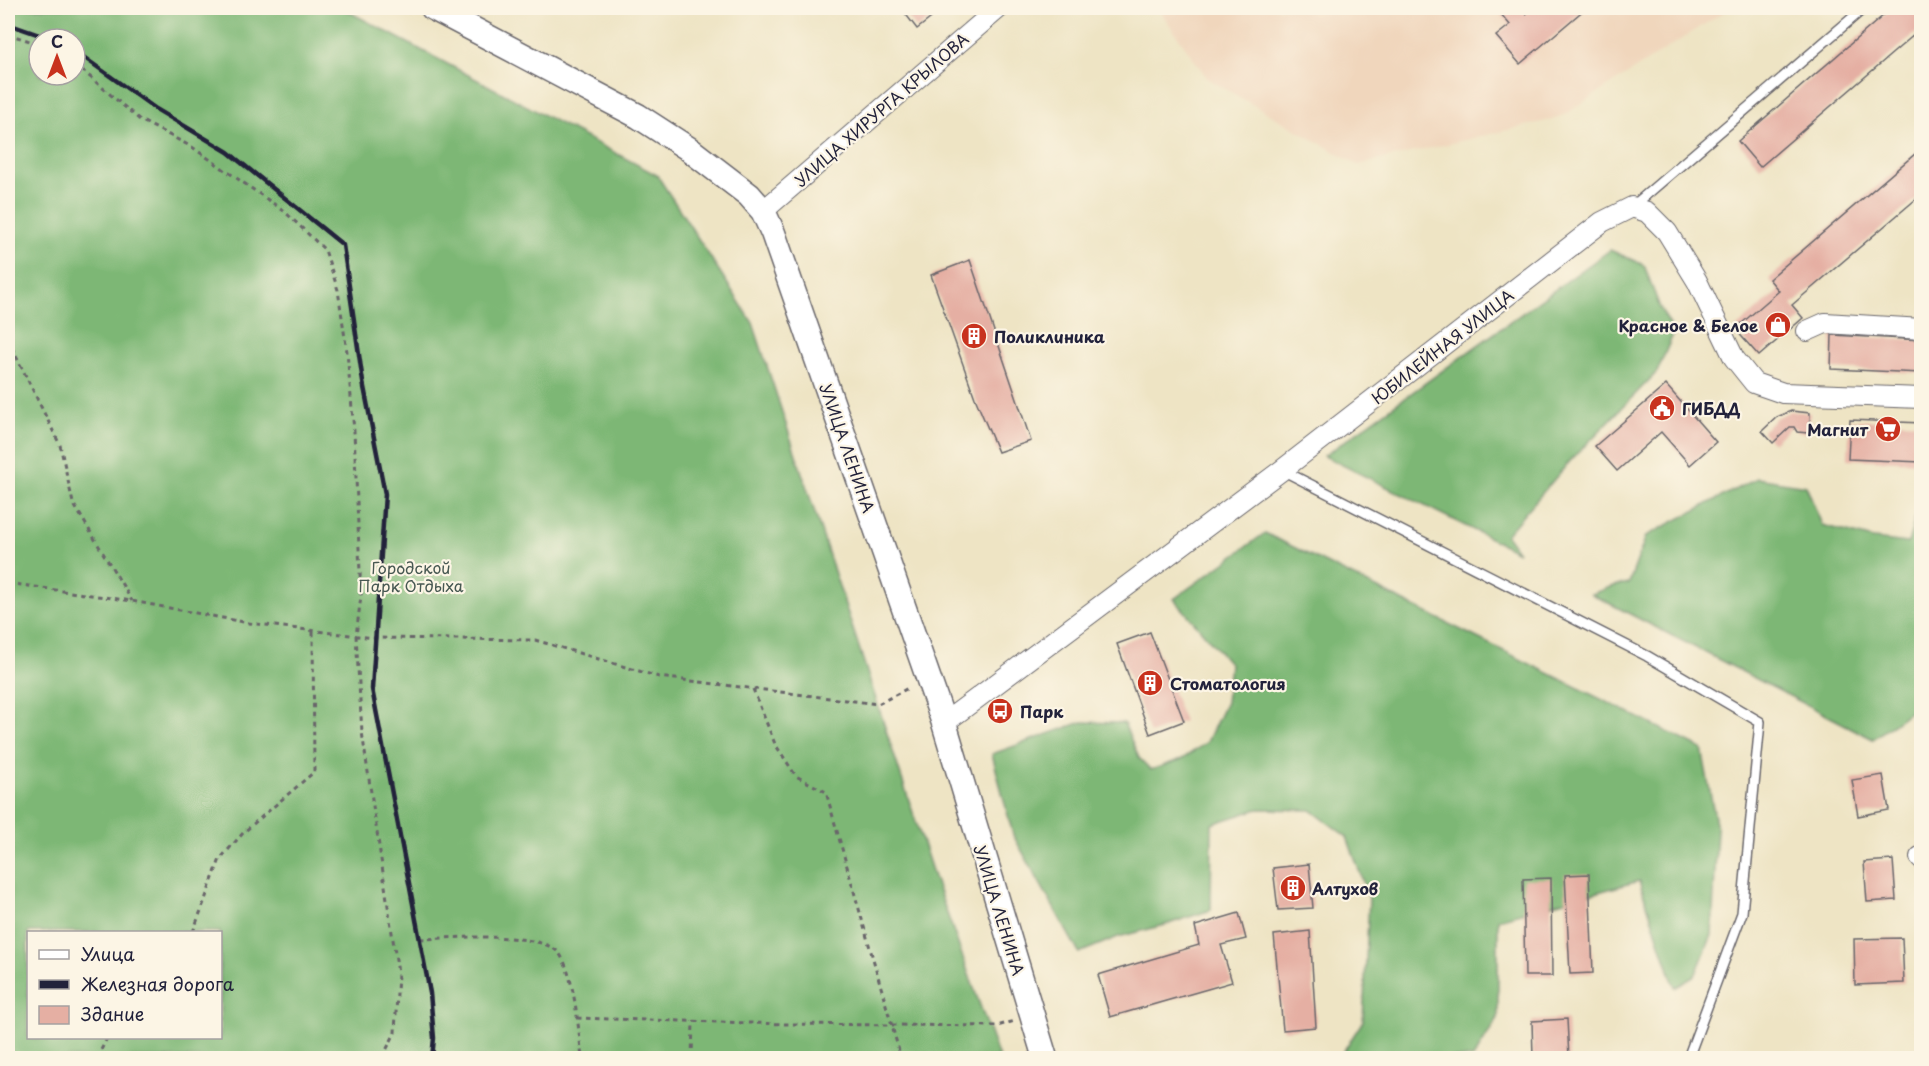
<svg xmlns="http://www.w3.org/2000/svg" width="1929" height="1066" font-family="'Playpen Sans',sans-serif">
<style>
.built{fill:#f0d6bc}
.forest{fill:#7db775;stroke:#506c58;stroke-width:1.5;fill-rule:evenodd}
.building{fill:#e5afa3}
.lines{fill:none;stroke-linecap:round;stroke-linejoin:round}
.service-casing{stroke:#69666b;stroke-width:12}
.minor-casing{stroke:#69666b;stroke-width:22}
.tertiary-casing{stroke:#69666b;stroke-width:27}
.path{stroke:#69666b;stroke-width:3;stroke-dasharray:4.5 4.5;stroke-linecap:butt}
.service{stroke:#fff;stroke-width:9}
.minor{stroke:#fff;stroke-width:20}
.tertiary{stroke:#fff;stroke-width:24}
.rail{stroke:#22223b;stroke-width:4.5}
.labels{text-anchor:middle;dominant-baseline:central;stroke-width:4.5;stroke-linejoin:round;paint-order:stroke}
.street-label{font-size:16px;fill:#22223b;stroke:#fcf5e5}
.poi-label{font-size:16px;font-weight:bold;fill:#22223b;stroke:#fcf5e5;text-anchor:start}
.park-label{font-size:16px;fill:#475852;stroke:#fcf5e5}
</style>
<rect width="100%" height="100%" fill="#fcf5e5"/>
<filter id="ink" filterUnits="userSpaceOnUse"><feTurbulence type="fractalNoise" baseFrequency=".0167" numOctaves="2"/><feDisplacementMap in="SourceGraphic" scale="12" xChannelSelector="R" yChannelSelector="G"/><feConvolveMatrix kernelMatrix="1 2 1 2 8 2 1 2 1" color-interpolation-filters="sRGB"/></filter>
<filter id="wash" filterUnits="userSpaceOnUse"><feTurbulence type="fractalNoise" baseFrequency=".008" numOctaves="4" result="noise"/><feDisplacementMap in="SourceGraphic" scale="24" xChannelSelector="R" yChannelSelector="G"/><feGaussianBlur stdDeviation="1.35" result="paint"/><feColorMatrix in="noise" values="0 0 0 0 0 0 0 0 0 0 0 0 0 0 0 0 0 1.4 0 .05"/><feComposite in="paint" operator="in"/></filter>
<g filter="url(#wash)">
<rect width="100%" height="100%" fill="#eee4c4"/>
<path class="built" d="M1158,8H1730L1559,118L1358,165L1208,79Z"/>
<path class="forest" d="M8,8H342L657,175L753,323L935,880L999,1058H8ZM39,39H75V75H39ZM28,932H220V1038H28Z
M1610,250L1644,265L1660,308L1674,332L1657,372L1571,460L1506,535L1518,552L1324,456Z
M1757,478L1806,486L1822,525L1873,539L1908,543L1917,511L1921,512V703L1873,739L1591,594L1613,586L1629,583L1646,536Z
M1265,533L1702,749L1717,829L1712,935L1695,976L1675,988L1639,881L1498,919V1018L1473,1058H1339L1363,1021L1369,898L1347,837L1311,810L1258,809L1212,824L1211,910L1165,925L1118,937L1079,953L1013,835L992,754L1082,722L1124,723L1139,758L1151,770L1182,759L1207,742L1226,702L1230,664L1174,599Z"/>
<g id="blocks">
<path class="building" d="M901,8H944L917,29Z
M1507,8H1521L1526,14L1534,8H1586L1520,64L1496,36L1510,25L1500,13Z
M1892,8H1922V28L1760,167L1738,141Z
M1922,148V194L1792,305L1803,318L1759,356L1735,329L1779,291L1769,279Z
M970,260L1031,441L998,452L975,398L931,275Z
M1832,335L1922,340V373L1831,369Z
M1666,385L1716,442L1690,465L1661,432L1617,471L1595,446Z
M1791,411L1810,413L1809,433L1797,432L1794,427H1790L1773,443L1762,431L1777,417Z
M1850,420L1922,423V462L1848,459Z
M1150,632L1184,721L1150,734L1117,644Z
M1883,775L1889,810L1858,816L1852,780Z
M1893,860L1896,900L1867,902L1864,862Z
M1309,864L1313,908L1278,910L1273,868Z
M1589,874L1593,973L1570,974L1565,875Z
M1551,878L1552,976H1525L1523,879Z
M1239,913L1246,939L1221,945L1232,982L1110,1017L1098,975L1199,945L1195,926Z
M1310,931L1316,1027L1283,1030L1274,935Z
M1902,938L1904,983L1855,985L1854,939Z
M1567,1019L1569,1058H1533L1532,1021Z"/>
</g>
</g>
<g filter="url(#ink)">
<use href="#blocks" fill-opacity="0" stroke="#69666b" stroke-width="1.5"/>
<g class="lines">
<g class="service-casing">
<path id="service" d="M1632,207L1864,8
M1282,470L1647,656L1760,722L1742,913L1688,1058"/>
</g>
<g class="minor-casing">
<path id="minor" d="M763,211L999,8
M1807,331L1825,323L1922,329
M944,723L1282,470L1602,222L1632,207L1647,212L1667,232L1697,281L1734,358L1754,383L1783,393L1922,398
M1920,857L1922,859"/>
</g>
<g class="tertiary-casing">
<path id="tertiary" d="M433,8L638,116L689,149L749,195L763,211L773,233L944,723L1045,1058"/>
</g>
<path class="path" d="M8,34L39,44
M75,64L140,120L192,147L284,211L325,250L338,290L347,352L354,431L361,596L356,636L362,732L398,973L395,1033L382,1058
M8,340L60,445L73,503L132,601
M8,583L132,601L249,623L375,638L535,640L659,677L878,704L910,687
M753,689L775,744L796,776L826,792L901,1058
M193,932L220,859L244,832L314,772L313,631
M420,939C450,938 534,931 557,951C574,967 579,1034 582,1058
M577,1018L787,1024L997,1026L1015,1021
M97,1058L107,1038
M692,1058L693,1021"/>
<use href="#service" class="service"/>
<use href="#minor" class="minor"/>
<use href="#tertiary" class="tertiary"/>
<path class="rail" d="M8,24L51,39
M75,51L156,109L228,152L343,245L363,382L385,494L372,689L430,993L434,1038L432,1058"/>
</g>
</g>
<defs>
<g id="shop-disc" transform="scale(1.35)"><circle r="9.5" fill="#c8321e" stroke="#fcf5e5"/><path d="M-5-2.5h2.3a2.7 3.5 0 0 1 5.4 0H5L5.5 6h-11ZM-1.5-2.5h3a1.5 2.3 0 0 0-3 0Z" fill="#fff"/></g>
<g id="building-disc" transform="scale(1.35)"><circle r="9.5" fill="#c8321e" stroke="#fcf5e5"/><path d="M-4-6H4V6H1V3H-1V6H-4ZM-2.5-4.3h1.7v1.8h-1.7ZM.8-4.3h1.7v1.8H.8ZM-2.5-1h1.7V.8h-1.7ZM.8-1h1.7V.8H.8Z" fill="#fff"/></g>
<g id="civic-disc" transform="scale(1.35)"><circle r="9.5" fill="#c8321e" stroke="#fcf5e5"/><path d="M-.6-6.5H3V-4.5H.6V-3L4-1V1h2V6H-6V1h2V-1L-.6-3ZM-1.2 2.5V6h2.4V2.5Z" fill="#fff"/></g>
<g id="supermarket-disc" transform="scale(1.35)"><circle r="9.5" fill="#c8321e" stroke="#fcf5e5"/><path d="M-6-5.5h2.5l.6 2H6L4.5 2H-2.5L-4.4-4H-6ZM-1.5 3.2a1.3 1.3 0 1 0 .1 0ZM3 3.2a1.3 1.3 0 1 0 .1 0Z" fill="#fff"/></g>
<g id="bus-disc" transform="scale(1.35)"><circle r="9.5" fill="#c8321e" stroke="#fcf5e5"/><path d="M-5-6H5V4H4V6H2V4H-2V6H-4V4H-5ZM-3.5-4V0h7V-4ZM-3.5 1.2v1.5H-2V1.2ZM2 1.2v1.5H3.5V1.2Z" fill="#fff"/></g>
</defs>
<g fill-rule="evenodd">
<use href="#shop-disc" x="1778" y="325"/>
<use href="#building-disc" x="974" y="336"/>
<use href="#civic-disc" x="1662" y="408"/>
<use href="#supermarket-disc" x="1888" y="429"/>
<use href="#building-disc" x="1150" y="683"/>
<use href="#bus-disc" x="1000" y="711"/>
<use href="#building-disc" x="1293" y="888"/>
</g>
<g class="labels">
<g class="street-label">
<text transform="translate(881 109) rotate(-41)">УЛИЦА ХИРУРГА КРЫЛОВА</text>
<text transform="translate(1442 346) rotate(-38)">ЮБИЛЕЙНАЯ УЛИЦА</text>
<text transform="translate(848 448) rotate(71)">УЛИЦА ЛЕНИНА</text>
<text transform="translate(1000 910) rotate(73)">УЛИЦА ЛЕНИНА</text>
</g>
<g class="poi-label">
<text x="1758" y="325" text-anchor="end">Красное &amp; Белое</text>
<text x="994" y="336">Поликлиника</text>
<text x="1682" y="408">ГИБДД</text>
<text x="1868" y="429" text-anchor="end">Магнит</text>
<text x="1170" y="683">Стоматология</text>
<text x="1020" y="711">Парк</text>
<text x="1312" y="888">Алтухов</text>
</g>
<g class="park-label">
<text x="411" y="567">Городской<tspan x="411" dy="18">Парк Отдыха</tspan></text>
</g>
</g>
<rect width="1929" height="1066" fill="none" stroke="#fcf5e5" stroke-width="30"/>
<rect x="27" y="931" width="195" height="108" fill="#fcf5e5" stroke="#a5a1a1" stroke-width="1.5"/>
<rect x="39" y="950" width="30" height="9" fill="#ffffff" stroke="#a5a1a1" stroke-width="1.5"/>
<text x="81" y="961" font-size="18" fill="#22223b">Улица</text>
<rect x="39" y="980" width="30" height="9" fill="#22223b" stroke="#a5a1a1" stroke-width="1.5"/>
<text x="81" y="991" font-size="18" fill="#22223b">Железная дорога</text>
<rect x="39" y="1006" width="30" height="18" fill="#e5afa3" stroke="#a5a1a1" stroke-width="1.5"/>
<text x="81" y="1021" font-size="18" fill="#22223b">Здание</text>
<g transform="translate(57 57)"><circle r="28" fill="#fcf5e5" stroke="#a5a1a1" stroke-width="1.5"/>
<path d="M0-4.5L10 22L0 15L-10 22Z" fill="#c8321e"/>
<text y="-9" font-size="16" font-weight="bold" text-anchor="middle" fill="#22223b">С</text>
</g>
</svg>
